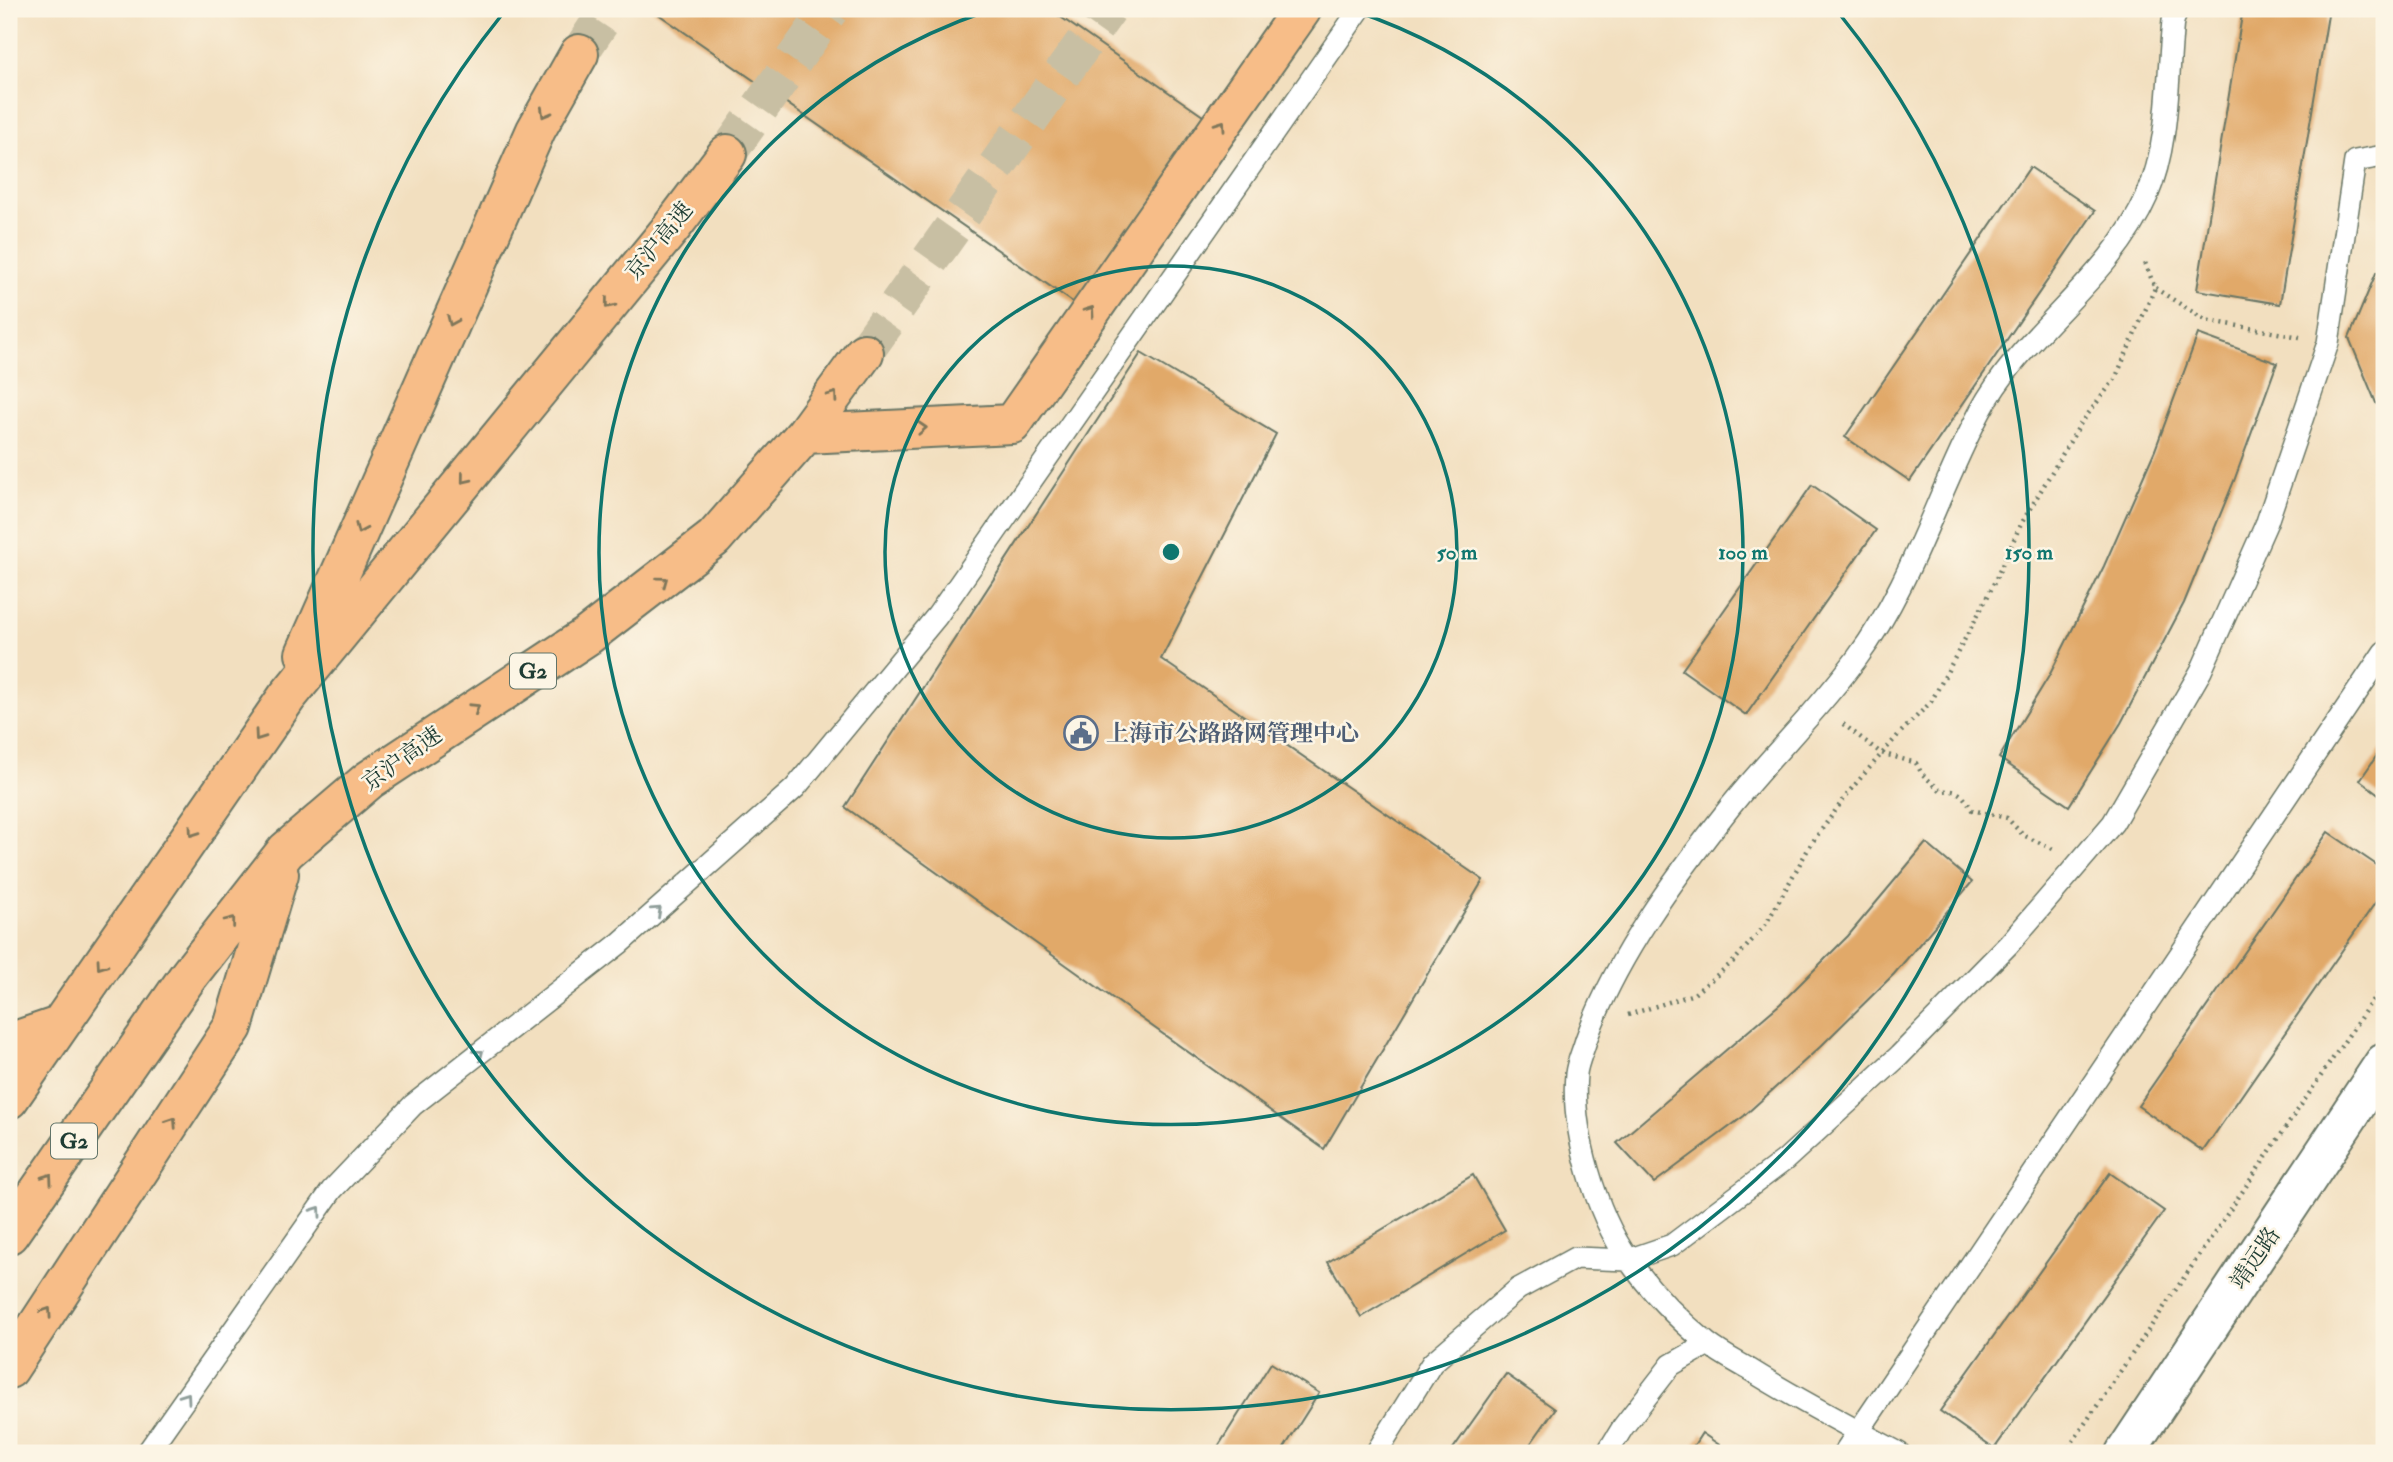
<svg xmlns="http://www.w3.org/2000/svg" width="2393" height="1462" font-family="'IM FELL Double Pica','Noto Serif SC',serif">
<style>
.building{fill:#e1a969}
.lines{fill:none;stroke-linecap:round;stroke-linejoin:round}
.motorway-tunnel{stroke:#c8bfa3;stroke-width:38;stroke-dasharray:38 19;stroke-linecap:butt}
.service-casing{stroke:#697665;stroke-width:24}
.tertiary-casing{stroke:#697665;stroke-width:42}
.motorway-casing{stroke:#697665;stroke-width:42}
.path{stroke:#697665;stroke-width:4.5;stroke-dasharray:2 5;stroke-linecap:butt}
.service{stroke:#fff;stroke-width:21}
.tertiary{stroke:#fff;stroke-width:38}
.motorway{stroke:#f7bd88;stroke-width:38}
.oneway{stroke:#80775a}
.oneway2{stroke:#8f9e9a}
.ring{fill:none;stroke:#0f766e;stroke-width:3.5}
.labels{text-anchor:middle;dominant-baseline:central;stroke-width:5;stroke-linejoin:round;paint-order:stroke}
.shield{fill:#fcf5e5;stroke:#617469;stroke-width:2}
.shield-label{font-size:21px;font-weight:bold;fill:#1f3d34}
.street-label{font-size:23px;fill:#1f3d34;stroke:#fcf5e5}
.service-label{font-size:23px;font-weight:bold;fill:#4e5e75;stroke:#fcf5e5;text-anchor:start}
.centre{fill:#0f766e;stroke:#fcf5e5;stroke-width:3.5}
.ring-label{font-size:21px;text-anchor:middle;font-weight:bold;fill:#0f766e;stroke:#fcf5e5;stroke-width:5;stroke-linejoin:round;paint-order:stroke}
</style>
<rect width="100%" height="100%" fill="#fcf5e5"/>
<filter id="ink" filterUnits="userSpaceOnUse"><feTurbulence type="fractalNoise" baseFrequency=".0143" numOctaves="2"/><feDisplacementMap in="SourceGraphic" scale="14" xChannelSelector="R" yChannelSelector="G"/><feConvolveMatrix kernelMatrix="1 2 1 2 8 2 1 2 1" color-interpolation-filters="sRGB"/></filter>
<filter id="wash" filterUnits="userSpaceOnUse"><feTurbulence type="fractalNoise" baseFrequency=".00686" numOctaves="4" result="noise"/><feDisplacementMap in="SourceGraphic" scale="28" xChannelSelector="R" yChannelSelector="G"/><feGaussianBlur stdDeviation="1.57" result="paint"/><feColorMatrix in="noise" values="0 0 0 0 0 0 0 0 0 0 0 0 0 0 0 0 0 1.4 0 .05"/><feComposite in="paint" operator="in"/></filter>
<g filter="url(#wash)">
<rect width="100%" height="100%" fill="#f2dfbf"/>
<g id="blocks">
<path class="building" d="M651,9H1049L1210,121L1080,307Z
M2243,9H2329L2280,304L2197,290Z
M2030,167L2095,211L1910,481L1845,437Z
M2384,270V407L2376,403L2349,338L2376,273Z
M2198,334L2277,363L2234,481L2184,603L2121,723L2069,806L1999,758L2049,676L2104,566L2155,450Z
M1141,353L1276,434L1161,659L1483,880L1324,1149L845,807Z
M1812,485L1876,530L1746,715L1682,670Z
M2384,745V798L2360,780Z
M2328,832L2384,870V890L2203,1151L2138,1106Z
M1926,843L1972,882L1894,974L1820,1047L1744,1116L1654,1183L1617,1143L1780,1004L1848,936Z
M2110,1173L2164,1211L1994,1449L1940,1411Z
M1473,1175L1505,1230L1361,1317L1328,1262Z
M1271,1363L1319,1393L1281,1453H1214Z
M1506,1374L1555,1409L1524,1453H1450Z
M1702,1433L1731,1453H1689Z"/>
</g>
</g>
<g filter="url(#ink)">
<use href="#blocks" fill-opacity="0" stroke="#697665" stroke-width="2"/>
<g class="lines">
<path class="motorway-tunnel" d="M579,54L609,9
M727,154L830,9
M864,353L1108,9"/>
<g class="service-casing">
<path id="service" d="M147,1453L332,1190L413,1105L620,943L795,788L937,616L1360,9
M1376,1453L1432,1363L1518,1289L1575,1258L1628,1260L1672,1245L1785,1160L1899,1056L2009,944L2113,823L2201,671L2267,522L2328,343L2355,161L2384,156
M1607,1453L1623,1427L1671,1365L1708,1344
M1844,1453L2384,652
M1899,1453C1850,1427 1800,1401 1752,1371C1737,1362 1721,1354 1707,1343C1679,1320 1649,1289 1628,1259C1596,1213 1571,1130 1576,1074C1577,1063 1583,1051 1586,1040C1616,956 1675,877 1730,807C1771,756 1818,711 1857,658C1912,584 1937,493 1980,412C2023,331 2110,281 2147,196C2170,143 2167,77 2173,21L2178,9"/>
</g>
<g class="tertiary-casing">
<path id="tertiary" d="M2125,1453L2384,1063"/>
</g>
<g class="motorway-casing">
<path id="motorway" d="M805,434L1012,424L1302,9
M305,654L536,130L579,54
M9,1043L59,1026
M9,1099L287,697L672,227L727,154
M9,1234L189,975L286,851L369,780L587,636L714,538L805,434L864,353
M9,1369L233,1027L279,874"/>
</g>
<path class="path" d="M2155,288L2205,320L2300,337
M1843,724L1881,753L1916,763L1922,774L1941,791C1959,789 1963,795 1972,810L2007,818L2023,835L2053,849
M1628,1015L1694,994L1734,961L1766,924L1811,844L1852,788L1899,734L1931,702L1988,596L2021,524L2081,423L2115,379L2155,288L2144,260
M2065,1453L2384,983"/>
<use href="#service" class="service"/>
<use href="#tertiary" class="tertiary"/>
<use href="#motorway" class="motorway"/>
</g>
<defs><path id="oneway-chevron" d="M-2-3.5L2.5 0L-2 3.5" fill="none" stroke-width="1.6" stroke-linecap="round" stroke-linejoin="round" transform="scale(1.75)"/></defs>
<g class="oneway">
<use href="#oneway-chevron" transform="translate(545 113) rotate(119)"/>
<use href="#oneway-chevron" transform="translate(1221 125) rotate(-55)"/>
<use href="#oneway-chevron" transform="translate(609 304) rotate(129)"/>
<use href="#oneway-chevron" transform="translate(1090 311) rotate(-55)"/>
<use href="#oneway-chevron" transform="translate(452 321) rotate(114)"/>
<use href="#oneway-chevron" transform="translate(833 396) rotate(-54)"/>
<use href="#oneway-chevron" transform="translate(922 428) rotate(-3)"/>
<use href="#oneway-chevron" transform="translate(465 479) rotate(129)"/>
<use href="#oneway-chevron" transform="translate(360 529) rotate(114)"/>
<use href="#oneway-chevron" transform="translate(663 581) rotate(-36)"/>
<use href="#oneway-chevron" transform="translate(475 708) rotate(-33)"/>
<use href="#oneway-chevron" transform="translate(259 736) rotate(125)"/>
<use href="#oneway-chevron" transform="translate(193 832) rotate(125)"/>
<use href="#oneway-chevron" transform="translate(231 921) rotate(-52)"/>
<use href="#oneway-chevron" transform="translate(101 965) rotate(125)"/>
<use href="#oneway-chevron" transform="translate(172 1122) rotate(-57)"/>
<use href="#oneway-chevron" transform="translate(48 1178) rotate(-55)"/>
<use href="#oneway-chevron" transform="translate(47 1312) rotate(-56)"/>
</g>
<g class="oneway2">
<use href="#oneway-chevron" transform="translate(657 911) rotate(-42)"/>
<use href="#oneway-chevron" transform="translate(479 1054) rotate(-38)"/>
<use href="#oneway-chevron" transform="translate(317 1211) rotate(-55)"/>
<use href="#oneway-chevron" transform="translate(186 1397) rotate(-55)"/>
</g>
</g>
<g class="ring">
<circle cx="1171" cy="552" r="286"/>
<path d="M1352 10A572 572 0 1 1 990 10"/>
<path d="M1838 12A858 858 0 1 1 504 12"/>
</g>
<defs>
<g id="civic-ring" transform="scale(1.75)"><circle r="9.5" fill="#fcf5e5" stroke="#5c6f8a" stroke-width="1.5"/><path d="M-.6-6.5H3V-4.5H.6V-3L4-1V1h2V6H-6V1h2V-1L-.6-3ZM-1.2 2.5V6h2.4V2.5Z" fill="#5c6f8a"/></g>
</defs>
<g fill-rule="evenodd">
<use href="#civic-ring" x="1081" y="733"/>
</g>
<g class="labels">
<g class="shield">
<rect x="510" y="653.5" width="46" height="35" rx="5"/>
<rect x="51" y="1123.5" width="46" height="35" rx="5"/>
</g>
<g class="shield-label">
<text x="533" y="671">G2</text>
<text x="74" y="1141">G2</text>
</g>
<g class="street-label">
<text transform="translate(659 241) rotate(-51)">京沪高速</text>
<text transform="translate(402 759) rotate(-36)">京沪高速</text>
<text transform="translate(2255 1258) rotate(-56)">靖远路</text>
</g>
<g class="service-label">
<text x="1106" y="733">上海市公路路网管理中心</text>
</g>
</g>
<circle cx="1171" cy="552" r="10" class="centre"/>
<g class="ring-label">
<text x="1457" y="559">50 m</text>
<text x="1743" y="559">100 m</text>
<text x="2029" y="559">150 m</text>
</g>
<rect width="2393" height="1462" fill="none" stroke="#fcf5e5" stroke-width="35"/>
</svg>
